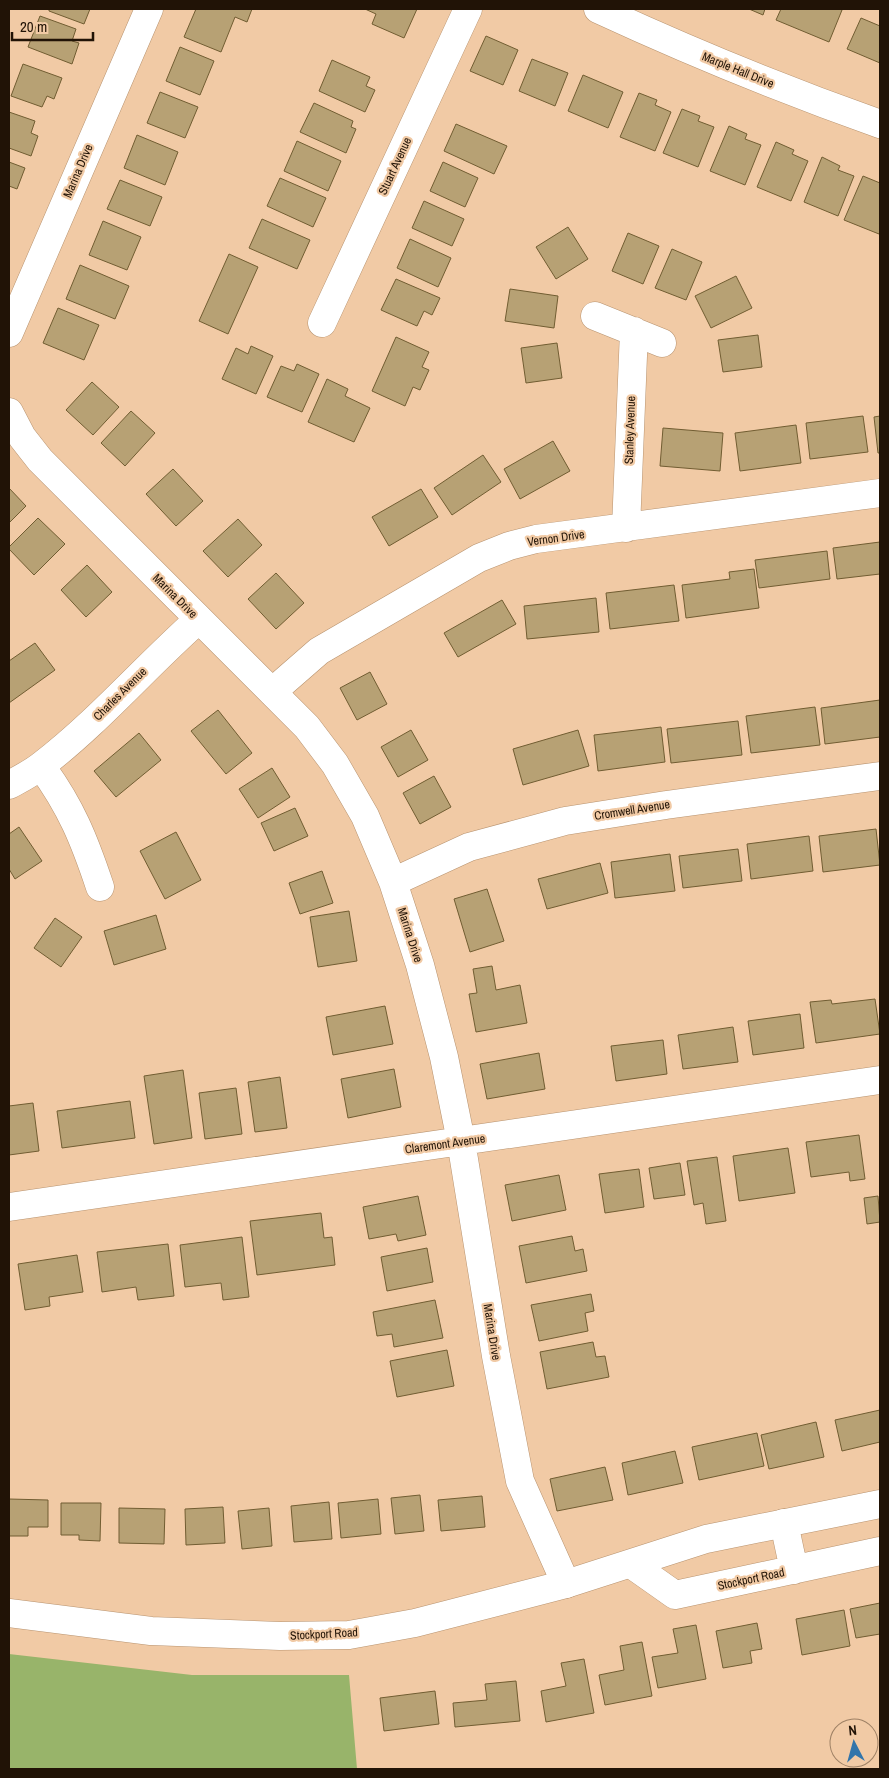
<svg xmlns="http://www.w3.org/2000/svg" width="889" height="1778" font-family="'Archivo Narrow',sans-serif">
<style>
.green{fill:#98b46a}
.building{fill:#b7a174;stroke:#715d32}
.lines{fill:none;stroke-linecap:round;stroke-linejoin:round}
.minor-casing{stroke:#b8936f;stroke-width:29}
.major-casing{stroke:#b8936f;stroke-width:29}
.minor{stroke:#fff;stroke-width:28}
.major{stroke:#fff;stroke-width:28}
.labels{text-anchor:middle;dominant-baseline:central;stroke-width:4.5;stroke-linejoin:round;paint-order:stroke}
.street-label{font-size:12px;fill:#211306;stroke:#f1caa5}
</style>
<rect width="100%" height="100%" fill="#f1caa5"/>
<path class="green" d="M9,1654L192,1675H349L357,1769H9Z"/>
<path class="building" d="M49,9H90L84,24L49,11Z
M196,9H252L247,22L235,17L221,52L184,37Z
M365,9H417L404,38L372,24L376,14Z
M749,9H765L763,15Z
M781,9H839L842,10L829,42L776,20Z
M40,16L76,29L72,41L79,43L72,64L28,47Z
M861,18L880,26V63L847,49Z
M486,36L518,50L503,85L470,71Z
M180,47L214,61L200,95L166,81Z
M532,59L568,73L555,106L519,91Z
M332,60L370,77L366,86L375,90L365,112L319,91Z
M23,64L62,78L54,99L47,96L42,107L11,96Z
M583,75L623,92L608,128L568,111Z
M160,92L198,107L185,138L147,123Z
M639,93L657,100L655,105L671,112L655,151L620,137Z
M314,103L353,121L351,127L356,129L346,153L300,132Z
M682,109L700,116L698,121L714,127L698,167L663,153Z
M9,112L35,121L31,133L38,136L31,156L9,148Z
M456,124L507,146L494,174L444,151Z
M729,126L747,134L745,139L761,145L745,185L710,171Z
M137,135L178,152L165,185L124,168Z
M297,141L341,161L328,191L284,171Z
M776,142L794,150L792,154L808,161L791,201L757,187Z
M822,157L840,166L838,170L854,176L838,216L804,202Z
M9,162L25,168L17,189L9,186V188Z
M443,162L478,178L465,207L430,191Z
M863,176L880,183V231L879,234L844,220Z
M280,178L326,198L313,227L267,206Z
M120,180L162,197L150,226L107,209Z
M424,201L464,219L452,246L412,228Z
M262,219L310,240L297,269L249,248Z
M103,221L141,237L127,270L89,255Z
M568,227L588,259L556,279L536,247Z
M628,233L659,246L643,284L612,271Z
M410,239L451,258L438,287L397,268Z
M672,249L702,262L686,300L655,288Z
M229,254L258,267L228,334L199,321Z
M80,265L129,286L115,319L66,299Z
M736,276L752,308L711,328L695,296Z
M396,279L440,298L432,315L424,311L417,326L381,310Z
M510,289L558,296L554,328L505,321Z
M58,308L99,325L84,360L43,343Z
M758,335L762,367L723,372L718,340Z
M396,337L429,352L422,367L429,370L420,390L413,387L405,406L372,391Z
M557,343L562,378L526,383L521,348Z
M251,346L273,356L256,394L222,379L236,348L248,354Z
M297,364L319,374L302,412L267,397L281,366L294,371Z
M327,379L348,389L345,396L370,408L354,442L308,422Z
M92,382L119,407L93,435L66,410Z
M131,411L155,433L125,466L101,443Z
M863,416L868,452L810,459L806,423Z
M880,416V453H878L874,417Z
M796,425L801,463L740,471L735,433Z
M663,428L723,433L720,471L660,466Z
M553,441L570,471L520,499L504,469Z
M483,455L501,482L452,515L434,488Z
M173,469L203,501L176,526L146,494Z
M9,488L26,506L9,523Z
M421,489L438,517L389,546L372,517Z
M38,518L65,544L34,575L9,549V547Z
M238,519L262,545L228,577L203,551Z
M880,542V574L837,579L833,548Z
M827,551L830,579L759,588L755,560Z
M87,565L112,592L86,617L61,590Z
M754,569L759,608L686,618L682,585L730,579L729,572Z
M276,573L304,603L276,629L248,599Z
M674,585L679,621L610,629L606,593Z
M596,598L599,632L527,639L524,606Z
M502,600L516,624L458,657L444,633Z
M35,643L55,670L9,703V661Z
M370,672L387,704L357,720L340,688Z
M880,700V737L825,744L821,708Z
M815,707L820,745L751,753L746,716Z
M218,710L252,753L226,774L191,731Z
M738,721L742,755L671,763L667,729Z
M661,727L665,762L598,771L594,735Z
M411,730L428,760L398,777L381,747Z
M578,730L589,766L523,785L513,749Z
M139,733L161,760L116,797L94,771Z
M272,768L290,797L258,818L239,789Z
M434,776L451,807L420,824L403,793Z
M295,808L308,836L274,851L261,823Z
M19,827L42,861L15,879L9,869V834Z
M876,829L880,865L823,872L819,836Z
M176,832L201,880L165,899L140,851Z
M809,836L813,871L751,879L747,844Z
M738,849L742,881L683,888L679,856Z
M670,854L675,891L615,898L611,862Z
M600,863L608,893L547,909L538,879Z
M322,871L333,903L300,914L289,883Z
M487,889L504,941L470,952L454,899Z
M349,911L357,961L318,967L310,917Z
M156,915L166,949L114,965L104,931Z
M55,918L82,937L61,967L34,948Z
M492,966L496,990L520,985L527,1023L476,1032L469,994L477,993L473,969Z
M875,999L880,1034L816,1043L810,1002L831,1000L832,1004Z
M385,1006L393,1044L333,1055L326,1017Z
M800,1014L804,1048L753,1055L748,1021Z
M733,1027L738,1062L683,1069L678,1035Z
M663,1040L667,1074L616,1081L611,1046Z
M539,1053L545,1089L487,1099L480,1064Z
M394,1069L401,1107L348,1118L341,1079Z
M183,1070L192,1138L154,1144L144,1076Z
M280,1077L287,1128L255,1132L248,1082Z
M236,1088L242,1134L205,1139L199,1093Z
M130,1101L135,1138L62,1148L57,1111Z
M33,1103L39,1151L9,1155V1106Z
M859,1135L865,1179L850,1181L849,1172L811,1177L806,1142Z
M788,1148L795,1193L739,1201L733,1156Z
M717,1157L726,1221L706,1224L703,1203L694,1205L687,1161Z
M680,1163L685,1195L654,1199L649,1168Z
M639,1169L644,1207L605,1213L599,1174Z
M559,1175L566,1210L512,1221L505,1185Z
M418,1196L426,1235L398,1241L396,1234L369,1239L363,1207Z
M878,1196L880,1222L867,1224L864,1198Z
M321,1213L324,1238L332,1237L335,1265L257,1275L250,1221Z
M572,1236L575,1251L583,1249L587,1271L526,1283L519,1246Z
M242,1237L249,1297L223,1300L221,1283L185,1287L180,1245Z
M168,1244L174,1296L138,1300L136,1287L102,1292L97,1252Z
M427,1248L433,1282L387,1291L381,1257Z
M77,1255L83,1292L49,1297L50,1306L25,1310L18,1264Z
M591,1294L594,1311L585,1313L588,1331L539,1341L531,1305Z
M435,1300L443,1338L394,1347L392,1334L377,1336L373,1312Z
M593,1342L596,1357L605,1356L609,1377L547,1389L540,1352Z
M447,1350L454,1386L397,1397L390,1361Z
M880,1410V1442L842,1451L835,1420Z
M816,1422L824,1457L769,1469L761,1435Z
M757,1433L764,1466L699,1480L692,1447Z
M675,1451L683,1483L628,1495L622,1463Z
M605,1467L613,1500L557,1511L550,1479Z
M420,1495L424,1531L395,1534L391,1498Z
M482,1496L485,1527L441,1531L438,1500Z
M9,1499L48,1500V1527H28V1536H9Z
M378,1499L381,1534L341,1538L338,1503Z
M329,1502L332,1539L294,1542L291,1506Z
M61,1503H101L100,1541L79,1540V1535H61Z
M223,1507L225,1543L186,1545L185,1509Z
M119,1508L165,1509L164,1544L119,1543Z
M269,1508L272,1546L242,1549L238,1511Z
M880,1603V1634L856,1638L850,1609Z
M844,1610L850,1646L802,1655L796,1619Z
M757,1623L762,1649L750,1651L752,1663L723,1668L716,1631Z
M696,1625L706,1679L658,1688L652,1657L678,1653L673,1629Z
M642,1642L652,1696L605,1705L599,1675L624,1670L620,1646Z
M584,1659L594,1713L546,1722L541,1691L566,1686L561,1663Z
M516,1681L520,1721L455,1727L453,1703L487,1700L485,1684Z
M435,1691L439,1724L384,1731L380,1698Z"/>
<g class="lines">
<g class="minor-casing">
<path id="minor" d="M598,9C691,52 784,90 880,124
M595,316L662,343
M322,323L468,9
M9,333L149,9
M9,412L22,437L40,460L307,727L335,764L365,816L393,882L420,965L444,1057L461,1141L496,1356L520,1481L566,1584
M626,528L634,331
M272,692L319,651L479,558L509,546L536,539L880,493
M41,766C71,807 84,839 100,887
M9,785C20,779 32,773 42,765C98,722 145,667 199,619
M393,882L469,847L565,821L666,805L880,776
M9,1207L880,1080
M784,1523L794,1570
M631,1564L675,1595L880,1551"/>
</g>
<g class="major-casing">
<path id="major" d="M9,1613L151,1631L280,1636L349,1635L415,1623L566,1584L706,1539L880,1504"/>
</g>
<use href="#minor" class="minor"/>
<use href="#major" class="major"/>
</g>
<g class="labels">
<g class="street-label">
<text transform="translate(738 70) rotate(22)">Marple Hall Drive</text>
<text transform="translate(395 166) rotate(-65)">Stuart Avenue</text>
<text transform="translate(78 171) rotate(-67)">Marina Drive</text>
<text transform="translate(630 430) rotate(-88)">Stanley Avenue</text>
<text transform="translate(556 538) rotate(-8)">Vernon Drive</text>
<text transform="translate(175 596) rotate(45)">Marina Drive</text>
<text transform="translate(120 694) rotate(-45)">Charles Avenue</text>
<text transform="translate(632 810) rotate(-9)">Cromwell Avenue</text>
<text transform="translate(410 935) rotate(72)">Marina Drive</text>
<text transform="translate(445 1144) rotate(-8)">Claremont Avenue</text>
<text transform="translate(492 1332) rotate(81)">Marina Drive</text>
<text transform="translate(751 1579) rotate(-12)">Stockport Road</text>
<text transform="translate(324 1634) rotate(-3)">Stockport Road</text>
</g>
</g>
<rect width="889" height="1778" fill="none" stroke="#211306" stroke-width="20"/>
<g transform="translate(854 1743) rotate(354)"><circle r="24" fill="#f1caa5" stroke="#9e8165"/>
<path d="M0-4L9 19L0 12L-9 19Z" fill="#3275ab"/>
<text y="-8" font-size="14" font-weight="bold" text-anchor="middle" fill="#211306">N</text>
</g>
<path d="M12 32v8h81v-8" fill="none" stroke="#211306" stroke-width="2.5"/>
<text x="20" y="32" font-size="15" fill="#211306" stroke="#f1caa5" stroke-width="4" paint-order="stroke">20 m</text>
</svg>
